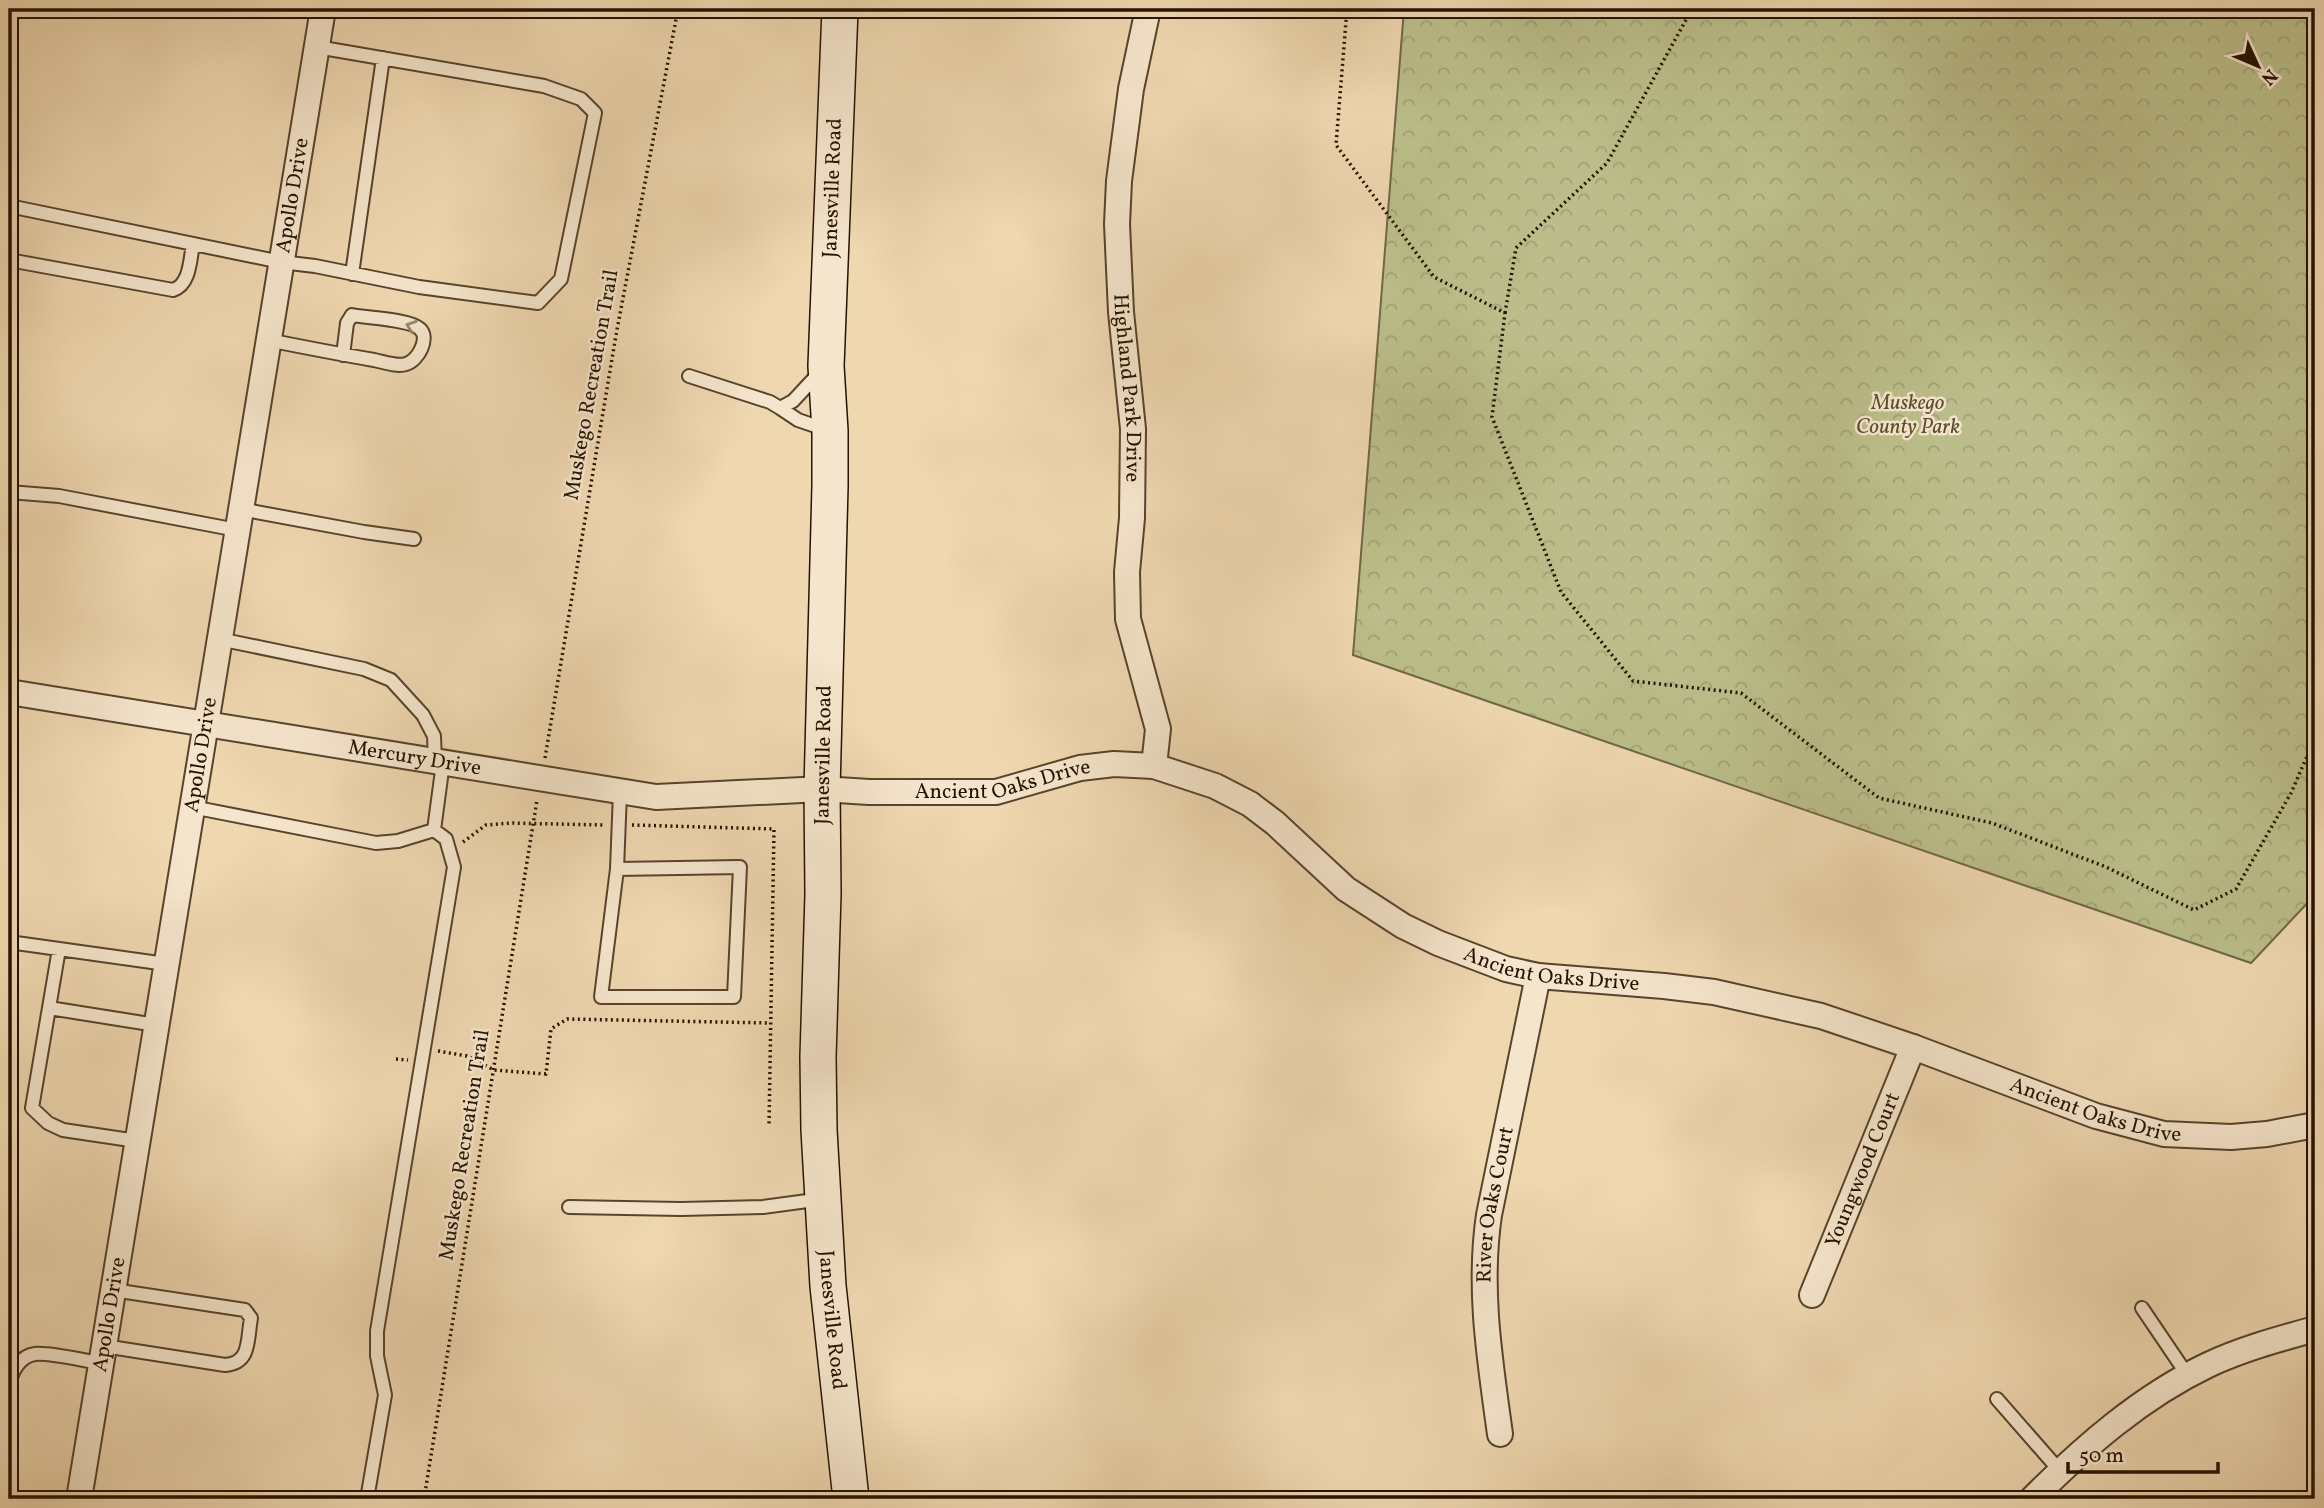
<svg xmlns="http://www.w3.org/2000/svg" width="2324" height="1508" font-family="Vollkorn,serif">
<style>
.park{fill:url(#park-crowns);stroke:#706845;stroke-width:2}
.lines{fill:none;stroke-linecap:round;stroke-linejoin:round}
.lane-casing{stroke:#57442c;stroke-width:16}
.street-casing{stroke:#57442c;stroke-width:28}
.secondary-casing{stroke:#241300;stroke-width:38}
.path{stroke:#241300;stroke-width:3.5;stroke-dasharray:2 3.5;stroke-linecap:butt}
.lane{stroke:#f5e5cc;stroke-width:12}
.street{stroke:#f5e5cc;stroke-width:24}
.secondary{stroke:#f5e5cc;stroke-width:35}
.oneway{stroke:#978670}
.labels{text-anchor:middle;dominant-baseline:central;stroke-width:5;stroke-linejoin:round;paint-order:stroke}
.street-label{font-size:21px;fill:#241300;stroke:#f5e5cc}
.park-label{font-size:21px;font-style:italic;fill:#594f30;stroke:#f5e5cc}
</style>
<defs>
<pattern id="park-crowns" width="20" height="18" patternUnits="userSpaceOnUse" patternTransform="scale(1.75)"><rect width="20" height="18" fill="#bbbe8a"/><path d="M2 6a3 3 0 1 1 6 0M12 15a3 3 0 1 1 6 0" fill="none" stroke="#a1a275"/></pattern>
</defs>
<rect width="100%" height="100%" fill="#efd7b0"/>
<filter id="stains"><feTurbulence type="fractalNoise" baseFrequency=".00286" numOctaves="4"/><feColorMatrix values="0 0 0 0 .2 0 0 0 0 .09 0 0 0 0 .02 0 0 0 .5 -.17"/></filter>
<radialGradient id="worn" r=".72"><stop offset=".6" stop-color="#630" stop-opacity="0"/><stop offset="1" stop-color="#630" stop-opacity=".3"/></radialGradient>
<path class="park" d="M1404,9H2315V895L2251,963L1353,655Z"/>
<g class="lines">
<g class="lane-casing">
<path id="lane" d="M9,206L281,262L315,266L419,287L538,303L561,279L595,113L581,99L544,86L317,47
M9,260L173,290C190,285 190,260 193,244
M352,274L383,58
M268,340C303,347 339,354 374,360C384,362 397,367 406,364C418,361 430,338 420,329C410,319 366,318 352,315L347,323L343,355
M821,371L793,401L780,408L798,420L827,430
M689,376L770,402L780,408
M9,492L59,496L237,530
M240,509L364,532L414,539
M219,639L364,669L391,680L423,715L434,736L435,761
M192,807L376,843L398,841L434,830
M617,869L740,867L734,997H601L617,869L620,792
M9,942L166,964
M59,949L32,1108L48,1123L63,1130L137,1141
M49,1008L156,1025
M569,1207L681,1209L763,1207L822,1199
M2142,1308L2188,1376
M104,1346L225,1365C251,1363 247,1340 251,1318L245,1310L113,1290
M9,1386C11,1372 20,1356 35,1354C48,1352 86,1361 101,1363
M1997,1399L2060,1471
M367,1499L385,1395L377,1356V1331L454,867L446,839L434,830L443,763"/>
</g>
<g class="street-casing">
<g id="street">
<path id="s1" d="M1148,9L1131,89L1119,181L1117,224L1121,312L1133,429L1132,518L1127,572L1128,619L1158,729L1154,766"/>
<path id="s2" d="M9,692L656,797L822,789L869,792H996L1080,768L1114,764L1154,766L1215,786L1250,804L1275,823L1346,889L1403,926L1438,943L1506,969L1538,976L1664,986L1714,992L1821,1016L1913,1047L2096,1116L2164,1134L2231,1137L2267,1134L2315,1125"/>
<path id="s3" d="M1812,1295L1913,1047"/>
<path id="s4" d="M1500,1434C1490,1361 1478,1289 1489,1215L1538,976"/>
<path id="s5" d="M79,1499L323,9"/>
<path d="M2032,1499C2084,1447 2141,1397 2208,1365C2242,1349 2279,1339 2315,1329"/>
</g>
</g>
<g class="secondary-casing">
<g id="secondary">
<path id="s6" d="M840,9L826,366L830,431V486L822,789L823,894L818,1057L819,1130L828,1286L851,1499"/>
</g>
</g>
<path class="path" d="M1347,9L1336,145L1434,277L1505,313L1492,417L1561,592L1633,681L1741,693L1879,798L1992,823L2106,867L2194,910L2236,889L2291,793L2315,738
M1505,313L1516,248L1607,163L1692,9
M545,758L616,335L678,9
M632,825L774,829L769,1126
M463,842L486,825L511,823L603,825
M438,1051L467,1056L494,1070L546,1074L551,1029L567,1019L770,1023
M396,1059L408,1060
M424,1499L537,800"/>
<use href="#lane" class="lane"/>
<use href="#street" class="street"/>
<use href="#secondary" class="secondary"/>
</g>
<defs><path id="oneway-chevron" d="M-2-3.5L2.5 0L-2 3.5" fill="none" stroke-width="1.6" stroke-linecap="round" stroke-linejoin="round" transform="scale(1.75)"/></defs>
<use class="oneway" href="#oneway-chevron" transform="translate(411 326) rotate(-161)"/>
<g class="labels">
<g class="street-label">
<text transform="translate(833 188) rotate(-88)">Janesville Road</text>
<text stroke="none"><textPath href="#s5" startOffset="1321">Apollo Drive</textPath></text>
<text transform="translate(592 385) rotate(-80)">Muskego Recreation Trail</text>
<text stroke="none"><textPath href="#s1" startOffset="382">Highland Park Drive</textPath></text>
<text stroke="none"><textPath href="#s5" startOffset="754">Apollo Drive</textPath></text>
<text transform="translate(824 755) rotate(-89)">Janesville Road</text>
<text stroke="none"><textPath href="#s2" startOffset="411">Mercury Drive</textPath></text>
<text stroke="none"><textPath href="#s2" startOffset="1004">Ancient Oaks Drive</textPath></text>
<text stroke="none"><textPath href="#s2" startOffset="1614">Ancient Oaks Drive</textPath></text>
<text stroke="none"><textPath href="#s2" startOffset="2179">Ancient Oaks Drive</textPath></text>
<text transform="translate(465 1145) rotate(-81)">Muskego Recreation Trail</text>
<text stroke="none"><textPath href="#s3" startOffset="135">Youngwood Court</textPath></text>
<text stroke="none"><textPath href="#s4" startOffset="231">River Oaks Court</textPath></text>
<text stroke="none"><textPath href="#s5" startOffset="187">Apollo Drive</textPath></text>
<text stroke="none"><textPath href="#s6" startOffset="1312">Janesville Road</textPath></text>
</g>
<g class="park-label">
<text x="1908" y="403">Muskego<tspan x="1908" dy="24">County Park</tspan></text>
</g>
</g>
<rect width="2324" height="1508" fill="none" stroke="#efd7b0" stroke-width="35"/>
<rect x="10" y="10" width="2303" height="1487" fill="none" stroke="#241300" stroke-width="3.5"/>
<rect x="18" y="18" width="2289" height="1473" fill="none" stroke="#241300" stroke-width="2"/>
<g transform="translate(2258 66) rotate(134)" stroke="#f5e5cc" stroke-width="5" paint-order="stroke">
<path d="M0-5L12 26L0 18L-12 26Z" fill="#241300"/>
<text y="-10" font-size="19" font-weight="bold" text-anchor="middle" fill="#241300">N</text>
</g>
<path d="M2068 1462v10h150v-10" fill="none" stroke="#241300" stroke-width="3.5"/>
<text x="2079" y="1462" font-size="21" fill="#241300" stroke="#f5e5cc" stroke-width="5" paint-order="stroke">50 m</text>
<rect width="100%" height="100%" filter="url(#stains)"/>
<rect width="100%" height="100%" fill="url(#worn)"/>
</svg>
